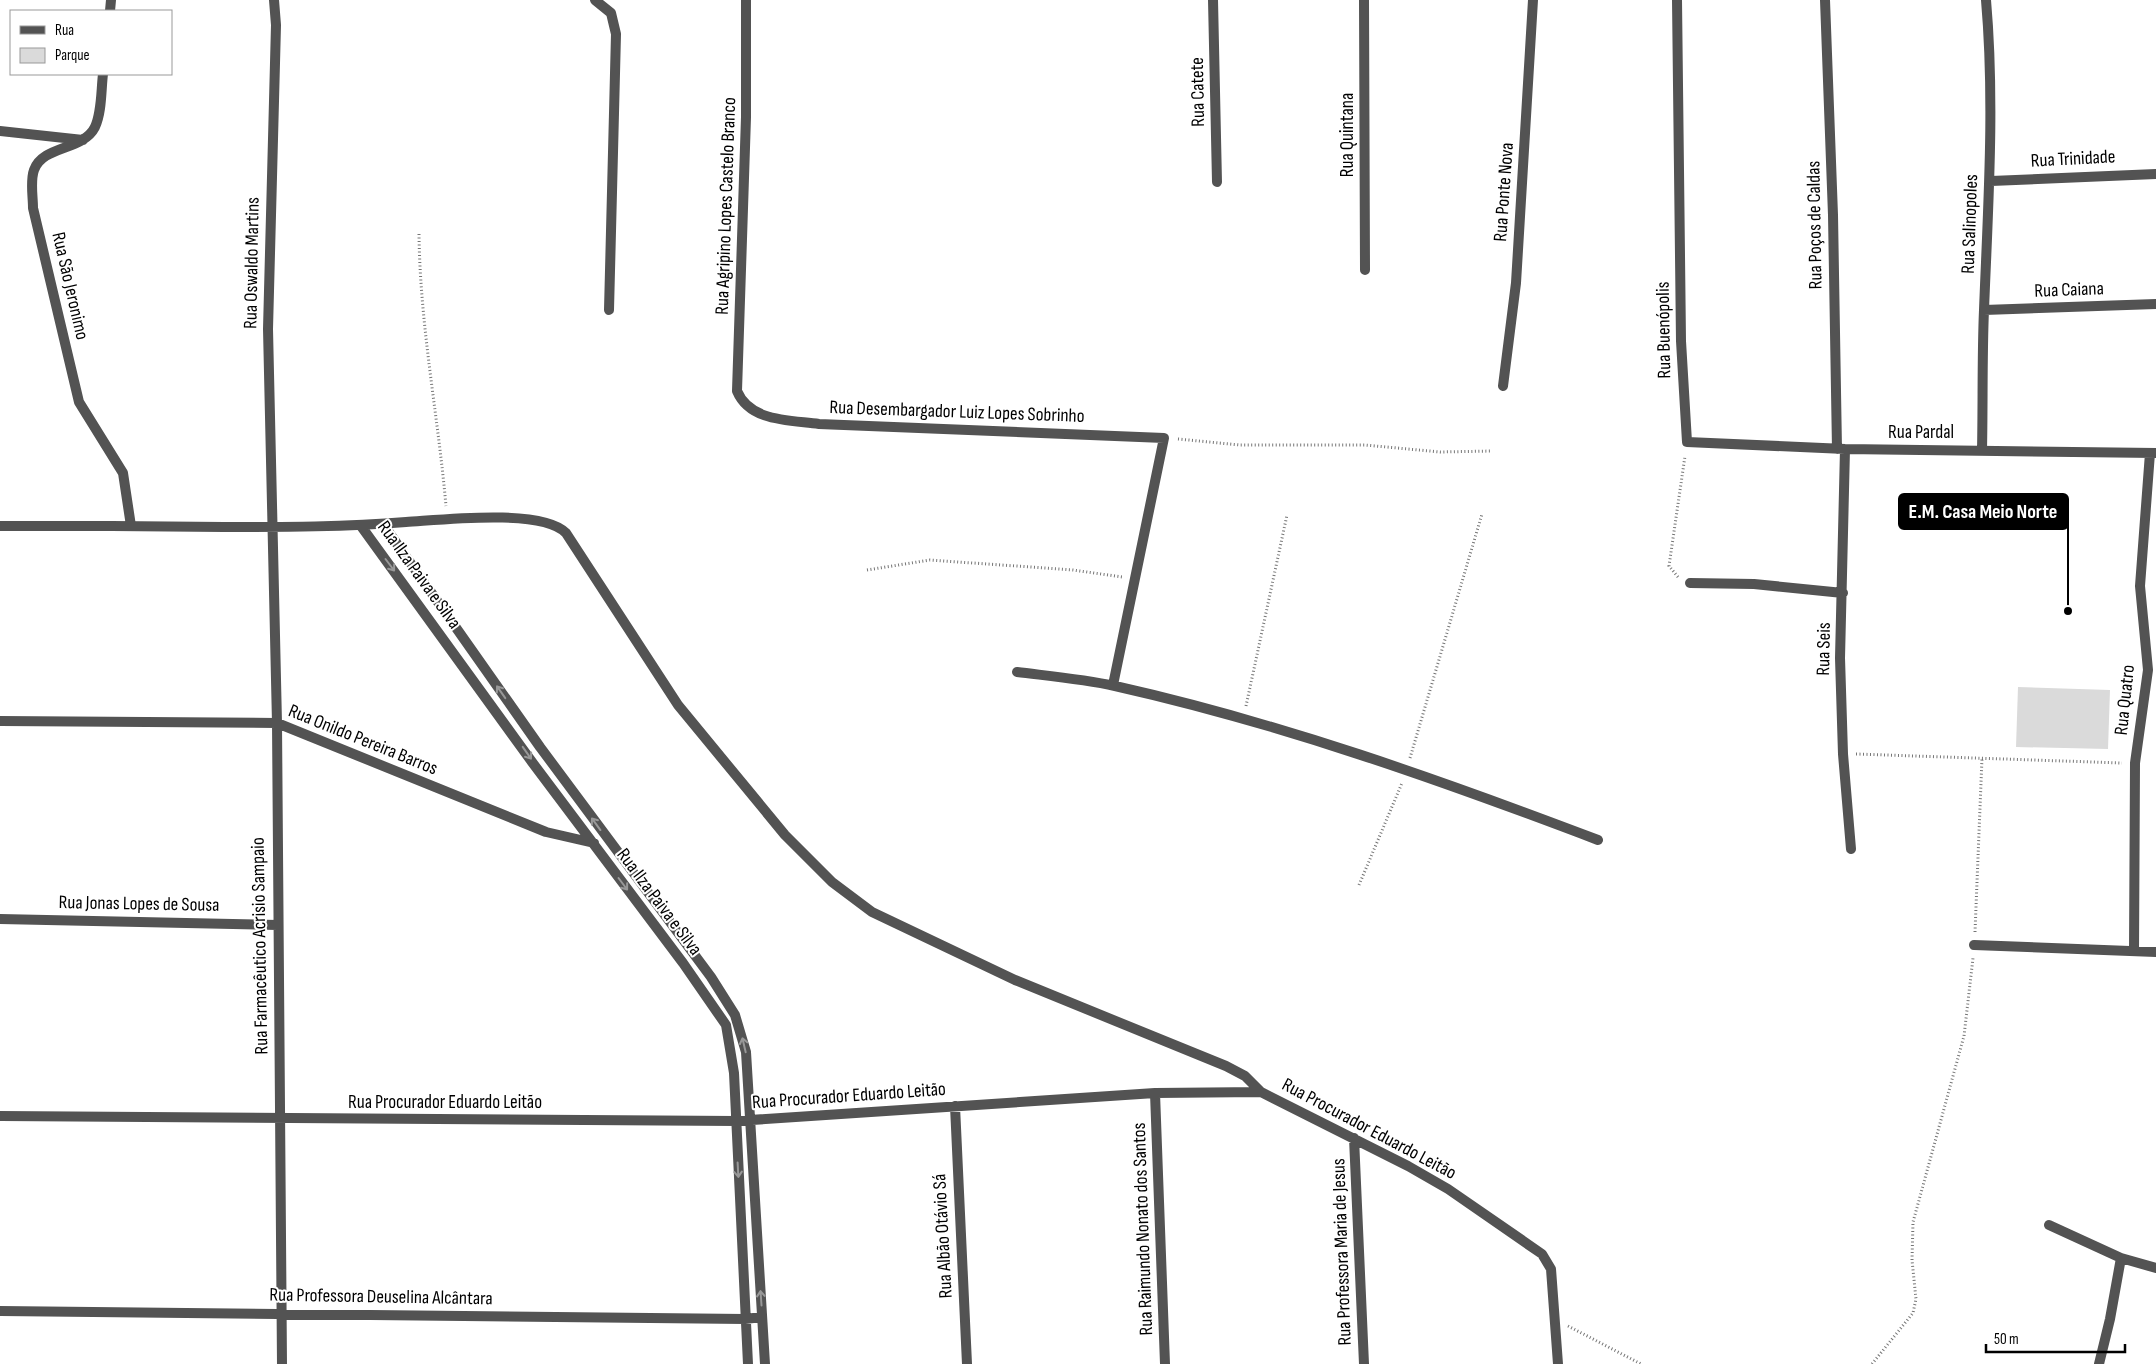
<svg xmlns="http://www.w3.org/2000/svg" width="2156" height="1364" font-family="'Sofia Sans Condensed',sans-serif">
<style>
.green{fill:#dadada}
.lines{fill:none;stroke-linecap:round;stroke-linejoin:round}
.path{stroke:#757575;stroke-width:3;stroke-dasharray:1 2.5;stroke-linecap:butt}
.minor{stroke:#535353;stroke-width:10}
.oneway{stroke:#989898}
.labels{text-anchor:middle;dominant-baseline:central;stroke-width:4;stroke-linejoin:round;paint-order:stroke}
.street-label{font-size:19px;fill:#000;stroke:#fff}
.leader{fill:none;stroke:#000;stroke-width:2}
.callout-dot{fill:#000;stroke:#fff;stroke-width:2}
.callout{fill:#000;stroke:#000;stroke-width:2}
.callout-label{font-size:20px;text-anchor:middle;font-weight:bold;fill:#fff}
</style>
<rect width="100%" height="100%" fill="#fff"/>
<path class="green" d="M2018,687L2110,690L2108,749L2016,747Z"/>
<g class="lines">
<path class="path" d="M419,234C420,326 438,415 446,506
M1178,439L1240,445H1365L1440,452L1492,451
M867,570L930,560L1073,570L1122,577
M1678,577L1669,566L1685,456
M1246,706L1287,515
M1856,754L2122,763
M1410,758L1482,514
M1359,885L1402,783
M1975,932L1982,758
M1568,1326L1641,1364
M1872,1364L1913,1313L1916,1299L1912,1260L1913,1222L1964,1036L1973,958"/>
<path class="minor" d="M274,0L276,25L268,329L277,723L282,1364
M595,0L611,13L616,34L609,310
M746,0V117L737,391C750,422 790,420 819,424L1164,438L1113,685
M1213,0L1217,182
M1364,0L1365,270
M1677,0L1681,341L1687,442L1845,449L2156,453
M1825,0L1833,215L1837,449
M110,11L111,0
M103,74C101,90 102,112 95,127C83,151 43,145 34,170C30,181 33,196 33,208L79,402L123,473L131,526
M0,131L83,140
M1991,181L2156,174
M1984,310L2156,304
M1503,386L1516,283L1533,0
M1845,449L1840,658L1843,754L1851,849
M1982,450C1983,403 1982,356 1984,310C1988,207 1995,103 1986,0
M383,524L540,747L711,977L735,1015L746,1052L765,1364
M0,526C75,526 149,526 224,527C285,527 345,527 406,522C440,520 542,508 566,533L678,705L785,835L832,882L872,912L1015,980L1226,1066L1245,1076L1261,1092
M361,526L532,762L683,963L726,1025L734,1073L748,1364
M1690,583L1754,584L1843,593
M1017,672C1049,676 1083,679 1115,686C1280,723 1440,780 1598,840
M0,721L277,723L546,832L594,843
M0,919L278,925
M1974,945L2156,952
M2134,951L2135,763L2148,670L2140,586L2150,453
M1155,1093L1165,1364
M955,1106L967,1364
M0,1116L736,1121L1155,1093L1261,1092L1408,1166L1448,1189L1542,1254L1551,1269L1558,1364
M1354,1138L1364,1364
M2049,1225L2121,1258L2156,1268
M0,1311L745,1319L762,1317
M2099,1364L2110,1319L2121,1258"/>
</g>
<defs><path id="oneway-shaft" d="M-6 0H5M1.5-3L5.5 0L1.5 3" fill="none" stroke-width="1.6" stroke-linecap="round" stroke-linejoin="round" transform="scale(1.25)"/></defs>
<g class="oneway">
<use href="#oneway-shaft" transform="translate(390 565) rotate(53)"/>
<use href="#oneway-shaft" transform="translate(501 692) rotate(-125)"/>
<use href="#oneway-shaft" transform="translate(527 753) rotate(55)"/>
<use href="#oneway-shaft" transform="translate(596 824) rotate(-126)"/>
<use href="#oneway-shaft" transform="translate(623 884) rotate(53)"/>
<use href="#oneway-shaft" transform="translate(744 1045) rotate(-103)"/>
<use href="#oneway-shaft" transform="translate(738 1170) rotate(87)"/>
<use href="#oneway-shaft" transform="translate(761 1298) rotate(-94)"/>
</g>
<g class="labels">
<g class="street-label">
<text transform="translate(1198 92) rotate(-91)">Rua Catete</text>
<text transform="translate(1347 135) rotate(-90)">Rua Quintana</text>
<text transform="translate(2073 159) rotate(-3)">Rua Trinidade</text>
<text transform="translate(1504 192) rotate(-86)">Rua Ponte Nova</text>
<text transform="translate(726 206) rotate(-88)">Rua Agripino Lopes Castelo Branco</text>
<text transform="translate(1970 224) rotate(-88)">Rua Salinopoles</text>
<text transform="translate(1815 225) rotate(-91)">Rua Poços de Caldas</text>
<text transform="translate(252 263) rotate(-89)">Rua Oswaldo Martins</text>
<text transform="translate(70 286) rotate(77)">Rua São Jeronimo</text>
<text transform="translate(2069 290) rotate(-2)">Rua Caiana</text>
<text transform="translate(1664 330) rotate(-91)">Rua Buenópolis</text>
<text transform="translate(957 412) rotate(2)">Rua Desembargador Luiz Lopes Sobrinho</text>
<text x="1921" y="432">Rua Pardal</text>
<text transform="translate(419 575) rotate(54)">Rua Ilza Paiva e Silva</text>
<text transform="translate(1824 649) rotate(-89)">Rua Seis</text>
<text transform="translate(2125 700) rotate(-84)">Rua Quatro</text>
<text transform="translate(363 740) rotate(22)">Rua Onildo Pereira Barros</text>
<text transform="translate(659 902) rotate(53)">Rua Ilza Paiva e Silva</text>
<text transform="translate(139 904) rotate(1)">Rua Jonas Lopes de Sousa</text>
<text transform="translate(260 946) rotate(-91)">Rua Farmacêutico Acrisio Sampaio</text>
<text transform="translate(849 1096) rotate(-4)">Rua Procurador Eduardo Leitão</text>
<text x="445" y="1102">Rua Procurador Eduardo Leitão</text>
<text transform="translate(1369 1129) rotate(28)">Rua Procurador Eduardo Leitão</text>
<text transform="translate(1143 1229) rotate(-92)">Rua Raimundo Nonato dos Santos</text>
<text transform="translate(943 1236) rotate(-93)">Rua Albão Otávio Sá</text>
<text transform="translate(1342 1252) rotate(-92)">Rua Professora Maria de Jesus</text>
<text transform="translate(381 1297) rotate(1)">Rua Professora Deuselina Alcântara</text>
</g>
</g>
<path class="leader" d="M2068 611L2068 511"/>
<circle class="callout-dot" cx="2068" cy="611" r="5"/>
<rect class="callout" x="1899" y="494" width="169" height="35" rx="5"/>
<g class="callout-label">
<text x="1983" y="518">E.M. Casa Meio Norte</text>
</g>
<rect x="10" y="10" width="162" height="65" fill="#ffffff" stroke="#999999"/>
<rect x="20" y="26" width="25" height="8" fill="#535353" stroke="#999999"/>
<text x="55" y="35" font-size="15" fill="#000000">Rua</text>
<rect x="20" y="48" width="25" height="15" fill="#dadada" stroke="#999999"/>
<text x="55" y="60" font-size="15" fill="#000000">Parque</text>
<path d="M1986 1344v8h139v-8" fill="none" stroke="#000000" stroke-width="2.5"/>
<text x="1994" y="1344" font-size="15" fill="#000000" stroke="#ffffff" stroke-width="4" paint-order="stroke">50 m</text>
</svg>
